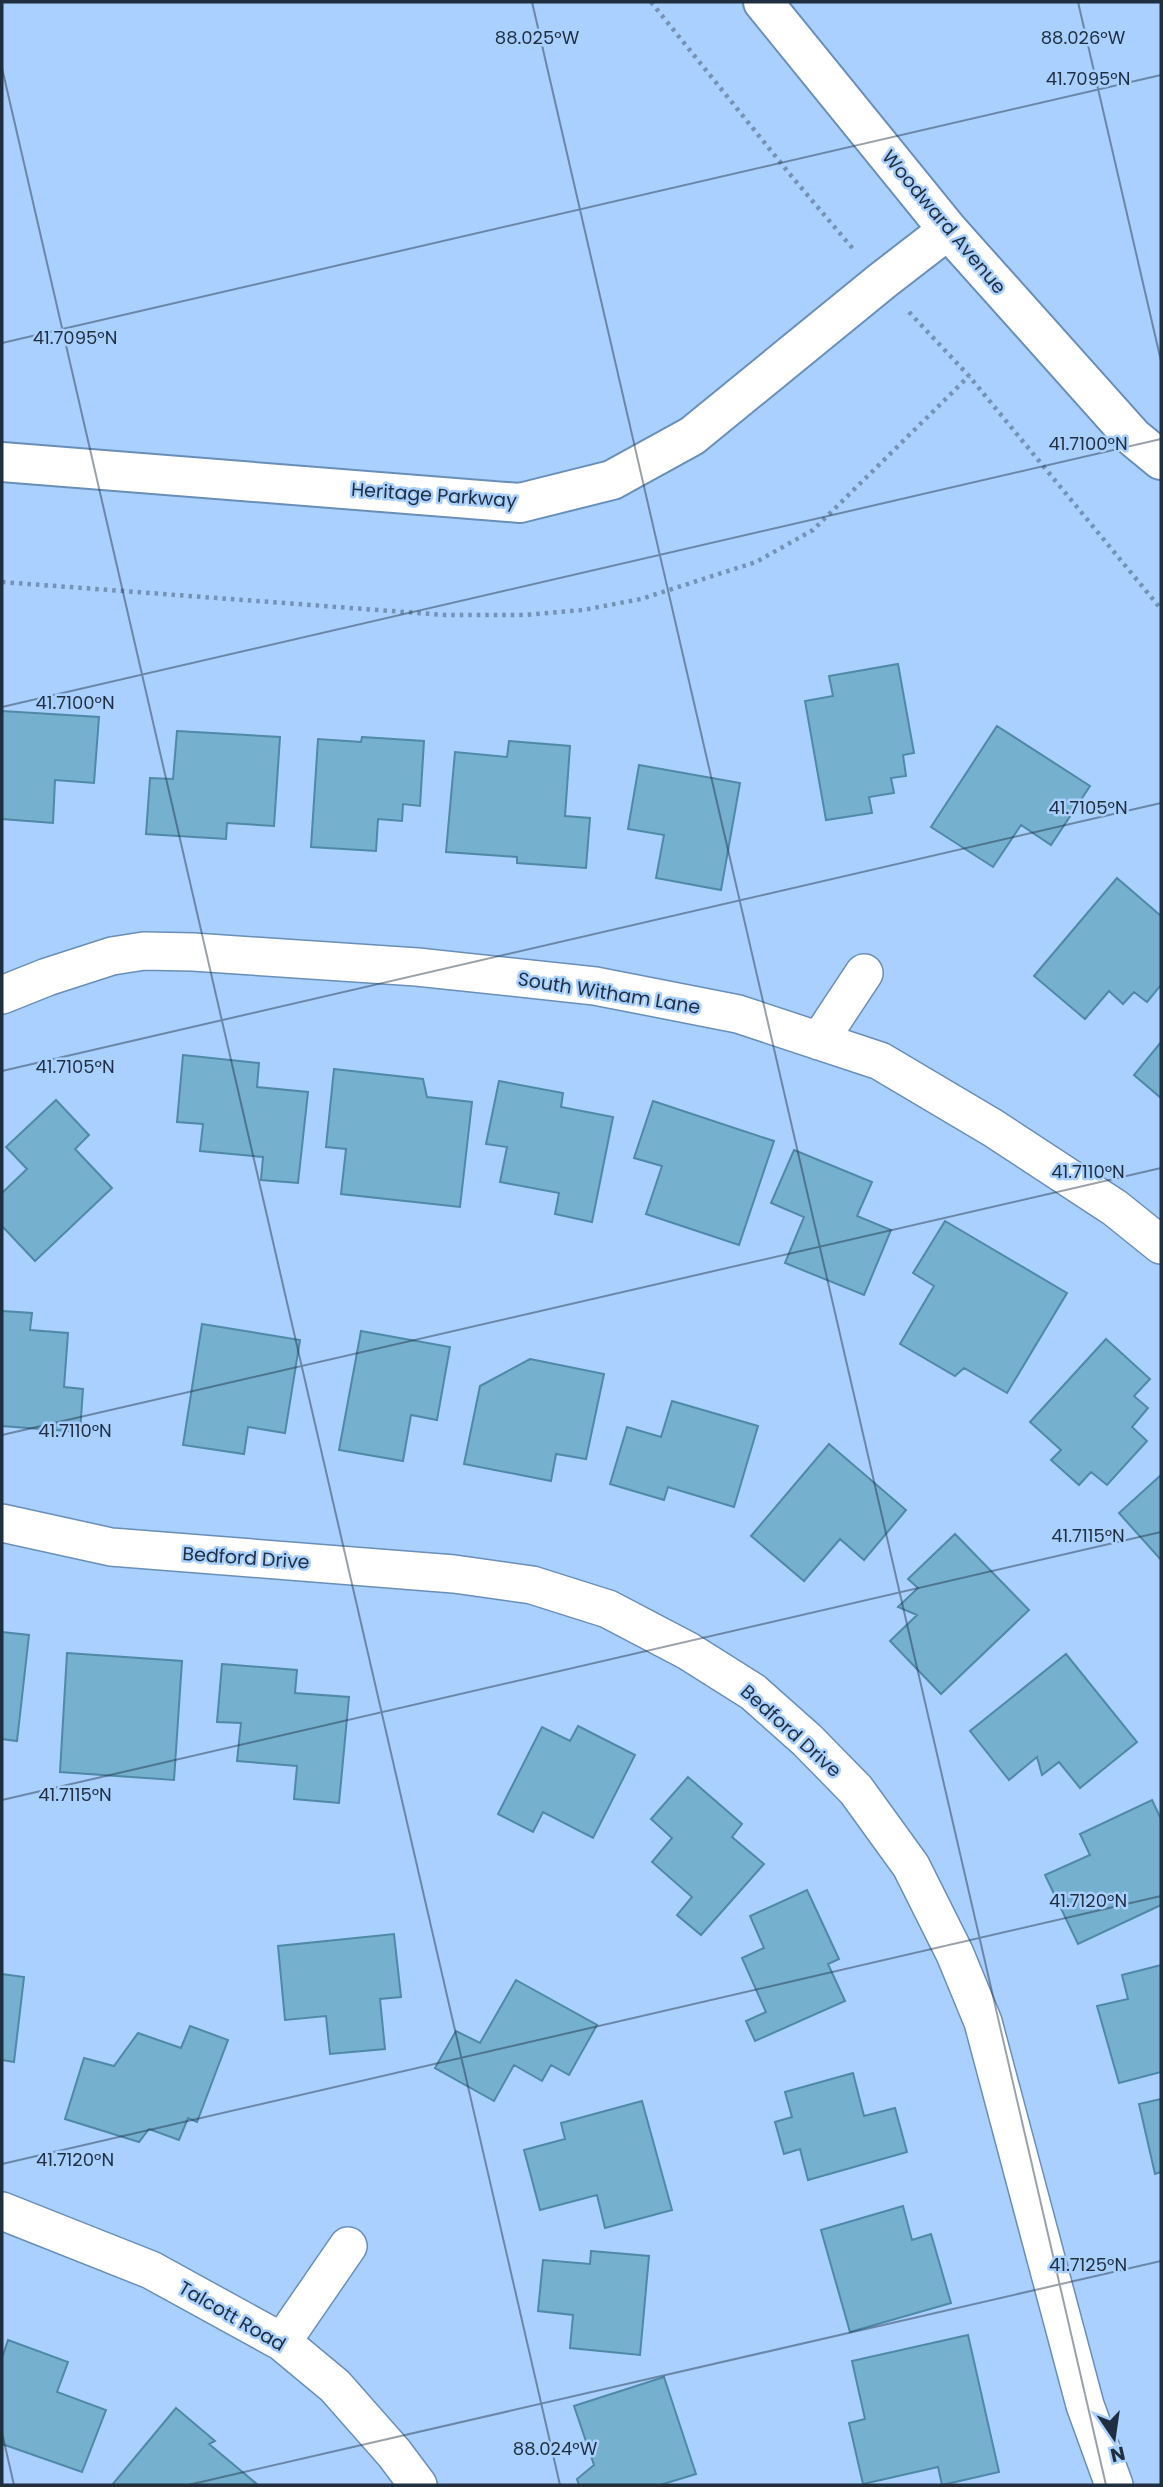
<svg xmlns="http://www.w3.org/2000/svg" width="1163" height="2487" font-family="Poppins,sans-serif">
<style>
.building{fill:#75b0cf;stroke:#4f89a7;stroke-width:2}
.lines{fill:none;stroke-linecap:round;stroke-linejoin:round}
.street-casing{stroke:#698eb9;stroke-width:40}
.secondary-casing{stroke:#698eb9;stroke-width:42}
.path{stroke:#7492b5;stroke-width:4.5;stroke-dasharray:3.5 5;stroke-linecap:butt}
.street{stroke:#fff;stroke-width:37}
.secondary{stroke:#fff;stroke-width:38}
.ticks{fill:none;stroke:#1f2f40;stroke-width:2;stroke-opacity:0.45}
.labels{text-anchor:middle;dominant-baseline:central;stroke-width:5;stroke-linejoin:round;paint-order:stroke}
.street-label{font-size:19px;fill:#1f2f40;stroke:#a9d0fe}
.ticks-label{font-size:18px;text-anchor:middle;fill:#1f2f40;stroke:#a9d0fe;stroke-width:5;stroke-linejoin:round;paint-order:stroke}
</style>
<rect width="100%" height="100%" fill="#a9d0fe"/>
<path class="building" d="M898,664L914,753L903,755L906,776L891,778L894,793L869,797L872,813L826,820L805,701L833,696L829,676Z
M2,711L99,717L94,783L55,780L53,823L2,819Z
M997,726L1090,786L1051,845L1021,825L993,867L931,827Z
M177,731L280,737L274,826L227,823L226,839L146,834L150,778L173,779Z
M362,737L424,741L420,806L403,804L402,821L378,819L376,851L311,847L318,739L361,742Z
M509,741L570,746L565,816L590,818L586,868L517,863V857L446,852L455,752L507,757Z
M639,765L740,783L721,890L656,878L664,835L628,829Z
M1117,878L1161,916V985L1147,1002L1134,992L1123,1004L1109,991L1085,1019L1034,976Z
M1161,1042V1098L1134,1075Z
M183,1055L259,1063L257,1087L308,1092L298,1183L261,1180L263,1157L200,1151L203,1124L177,1122Z
M334,1069L423,1079L427,1097L472,1102L460,1207L341,1194L346,1149L326,1147Z
M499,1081L563,1093L561,1107L613,1117L592,1222L555,1214L559,1193L500,1182L507,1147L486,1144Z
M56,1100L89,1135L75,1149L112,1188L35,1261L2,1226V1193L27,1169L6,1147Z
M653,1101L774,1141L739,1245L646,1214L662,1166L634,1158Z
M794,1150L872,1182L857,1216L891,1230L864,1295L785,1263L804,1217L771,1203Z
M945,1221L1067,1293L1007,1393L964,1368L955,1376L900,1344L934,1286L913,1273Z
M2,1311L32,1313L30,1330L68,1333L64,1387L83,1389L80,1432L2,1426Z
M202,1324L300,1340L285,1433L248,1427L244,1454L183,1445Z
M361,1331L450,1347L437,1420L411,1415L403,1461L339,1450Z
M1106,1339L1150,1379L1134,1396L1148,1408L1132,1427L1147,1441L1107,1485L1091,1472L1079,1485L1051,1460L1061,1450L1030,1422Z
M530,1359L604,1374L586,1459L556,1454L551,1481L464,1464L480,1386Z
M672,1401L758,1426L734,1507L668,1487L664,1500L610,1484L627,1427L661,1437Z
M829,1444L906,1510L864,1560L840,1539L804,1581L751,1536Z
M1161,1475V1560L1119,1513Z
M955,1534L1029,1610L941,1694L890,1641L917,1615L898,1607L918,1588L908,1579Z
M2,1632L29,1635L17,1741L2,1739Z
M67,1653L182,1661L174,1780L60,1772Z
M1066,1654L1137,1742L1080,1788L1059,1762L1042,1775L1037,1757L1009,1780L970,1731Z
M222,1664L297,1670L295,1693L349,1697L339,1803L294,1799L297,1766L237,1761L241,1723L217,1722Z
M578,1726L635,1755L593,1838L543,1812L533,1832L498,1814L542,1727L570,1741Z
M688,1777L742,1824L732,1837L764,1864L701,1935L677,1915L692,1897L652,1862L672,1838L651,1819Z
M1152,1800L1161,1819V1905L1078,1944L1045,1875L1090,1855L1080,1834Z
M807,1890L839,1959L828,1964L845,2001L755,2041L746,2021L766,2012L742,1958L764,1948L750,1916Z
M394,1934L401,1997L380,1999L385,2049L330,2054L326,2016L285,2020L278,1946Z
M1161,1965V2072L1119,2083L1097,2006L1128,1999L1122,1975Z
M2,1974L24,1977L14,2062L2,2060Z
M516,1980L597,2025L569,2075L551,2065L542,2081L514,2065L494,2101L435,2068L456,2031L480,2043Z
M190,2026L228,2040L197,2122L188,2118L179,2140L149,2129L139,2142L65,2119L84,2058L114,2066L138,2033L181,2048Z
M853,2073L864,2116L895,2108L907,2152L808,2180L800,2149L784,2154L775,2122L792,2117L785,2092Z
M1161,2099V2172L1155,2174L1139,2104Z
M642,2101L672,2210L605,2228L597,2195L540,2210L524,2150L565,2139L561,2123Z
M903,2206L912,2240L931,2234L951,2303L850,2332L821,2230Z
M591,2251L649,2256L640,2355L570,2348L573,2315L538,2311L543,2260L590,2264Z
M968,2335L999,2472L942,2485L938,2467L863,2484L849,2423L865,2419L852,2361Z
M8,2340L68,2362L57,2392L106,2410L82,2472L2,2444V2358Z
M664,2377L696,2474L660,2485H579L577,2479L594,2465L574,2406Z
M176,2408L215,2441L209,2444L258,2485H112Z"/>
<g class="lines">
<g class="street-casing">
<path id="street" d="M2,995L47,977L112,956L144,951L193,952L417,967L595,986L738,1014L880,1061L993,1128L1115,1208L1161,1245
M819,1041L864,973
M2,1523L111,1547L454,1574L532,1585L608,1609L688,1651L753,1692L807,1740L856,1790L911,1866L955,1954L983,2022L1085,2405L1114,2485
M2,2211L151,2270L282,2342L335,2386L394,2453L418,2485
M282,2342L348,2246"/>
</g>
<g class="secondary-casing">
<path id="secondary" d="M763,2L948,230L1133,437L1161,460
M2,462L520,503L612,480L692,436L882,281L948,230"/>
</g>
<path class="path" d="M651,2L793,178L854,250
M909,312L969,376L1161,609
M2,582L445,615H525L583,610L641,599L756,562L813,530L969,376"/>
<use href="#street" class="street"/>
<use href="#secondary" class="secondary"/>
</g>
<path class="ticks" d="M532,2L1106,2485M1078,2L1161,361M2,68L560,2485M2,343L1161,75M2,707L1161,439M2,1071L1161,803M2,1435L1161,1168M2,1800L1161,1532M2,2164L1161,1896M2,2433L14,2485M188,2485L1161,2261"/>
<g class="labels">
<g class="street-label">
<text transform="translate(944 222) rotate(50)">Woodward Avenue</text>
<text transform="translate(434 495) rotate(4)">Heritage Parkway</text>
<text transform="translate(609 993) rotate(9)">South Witham Lane</text>
<text transform="translate(246 1558) rotate(4)">Bedford Drive</text>
<text transform="translate(791 1731) rotate(42)">Bedford Drive</text>
<text transform="translate(232 2316) rotate(30)">Talcott Road</text>
</g>
</g>
<g class="ticks-label">
<text x="537" y="44">88.025°W</text>
<text x="1083" y="44">88.026°W</text>
<text x="1088" y="85">41.7095°N</text>
<text x="75" y="344">41.7095°N</text>
<text x="1088" y="450">41.7100°N</text>
<text x="75" y="709">41.7100°N</text>
<text x="1088" y="814">41.7105°N</text>
<text x="75" y="1073">41.7105°N</text>
<text x="1088" y="1178">41.7110°N</text>
<text x="75" y="1437">41.7110°N</text>
<text x="1088" y="1542">41.7115°N</text>
<text x="75" y="1801">41.7115°N</text>
<text x="1088" y="1907">41.7120°N</text>
<text x="75" y="2166">41.7120°N</text>
<text x="1088" y="2271">41.7125°N</text>
<text x="555" y="2455">88.024°W</text>
</g>
<rect width="1163" height="2487" fill="none" stroke="#1f2f40" stroke-width="7"/>
<g transform="translate(1114 2438) rotate(167)" stroke="#a9d0fe" stroke-width="5" paint-order="stroke">
<path d="M0-5L12 26L0 18L-12 26Z" fill="#1f2f40"/>
<text y="-10" font-size="19" font-weight="bold" text-anchor="middle" fill="#1f2f40">N</text>
</g>
</svg>
